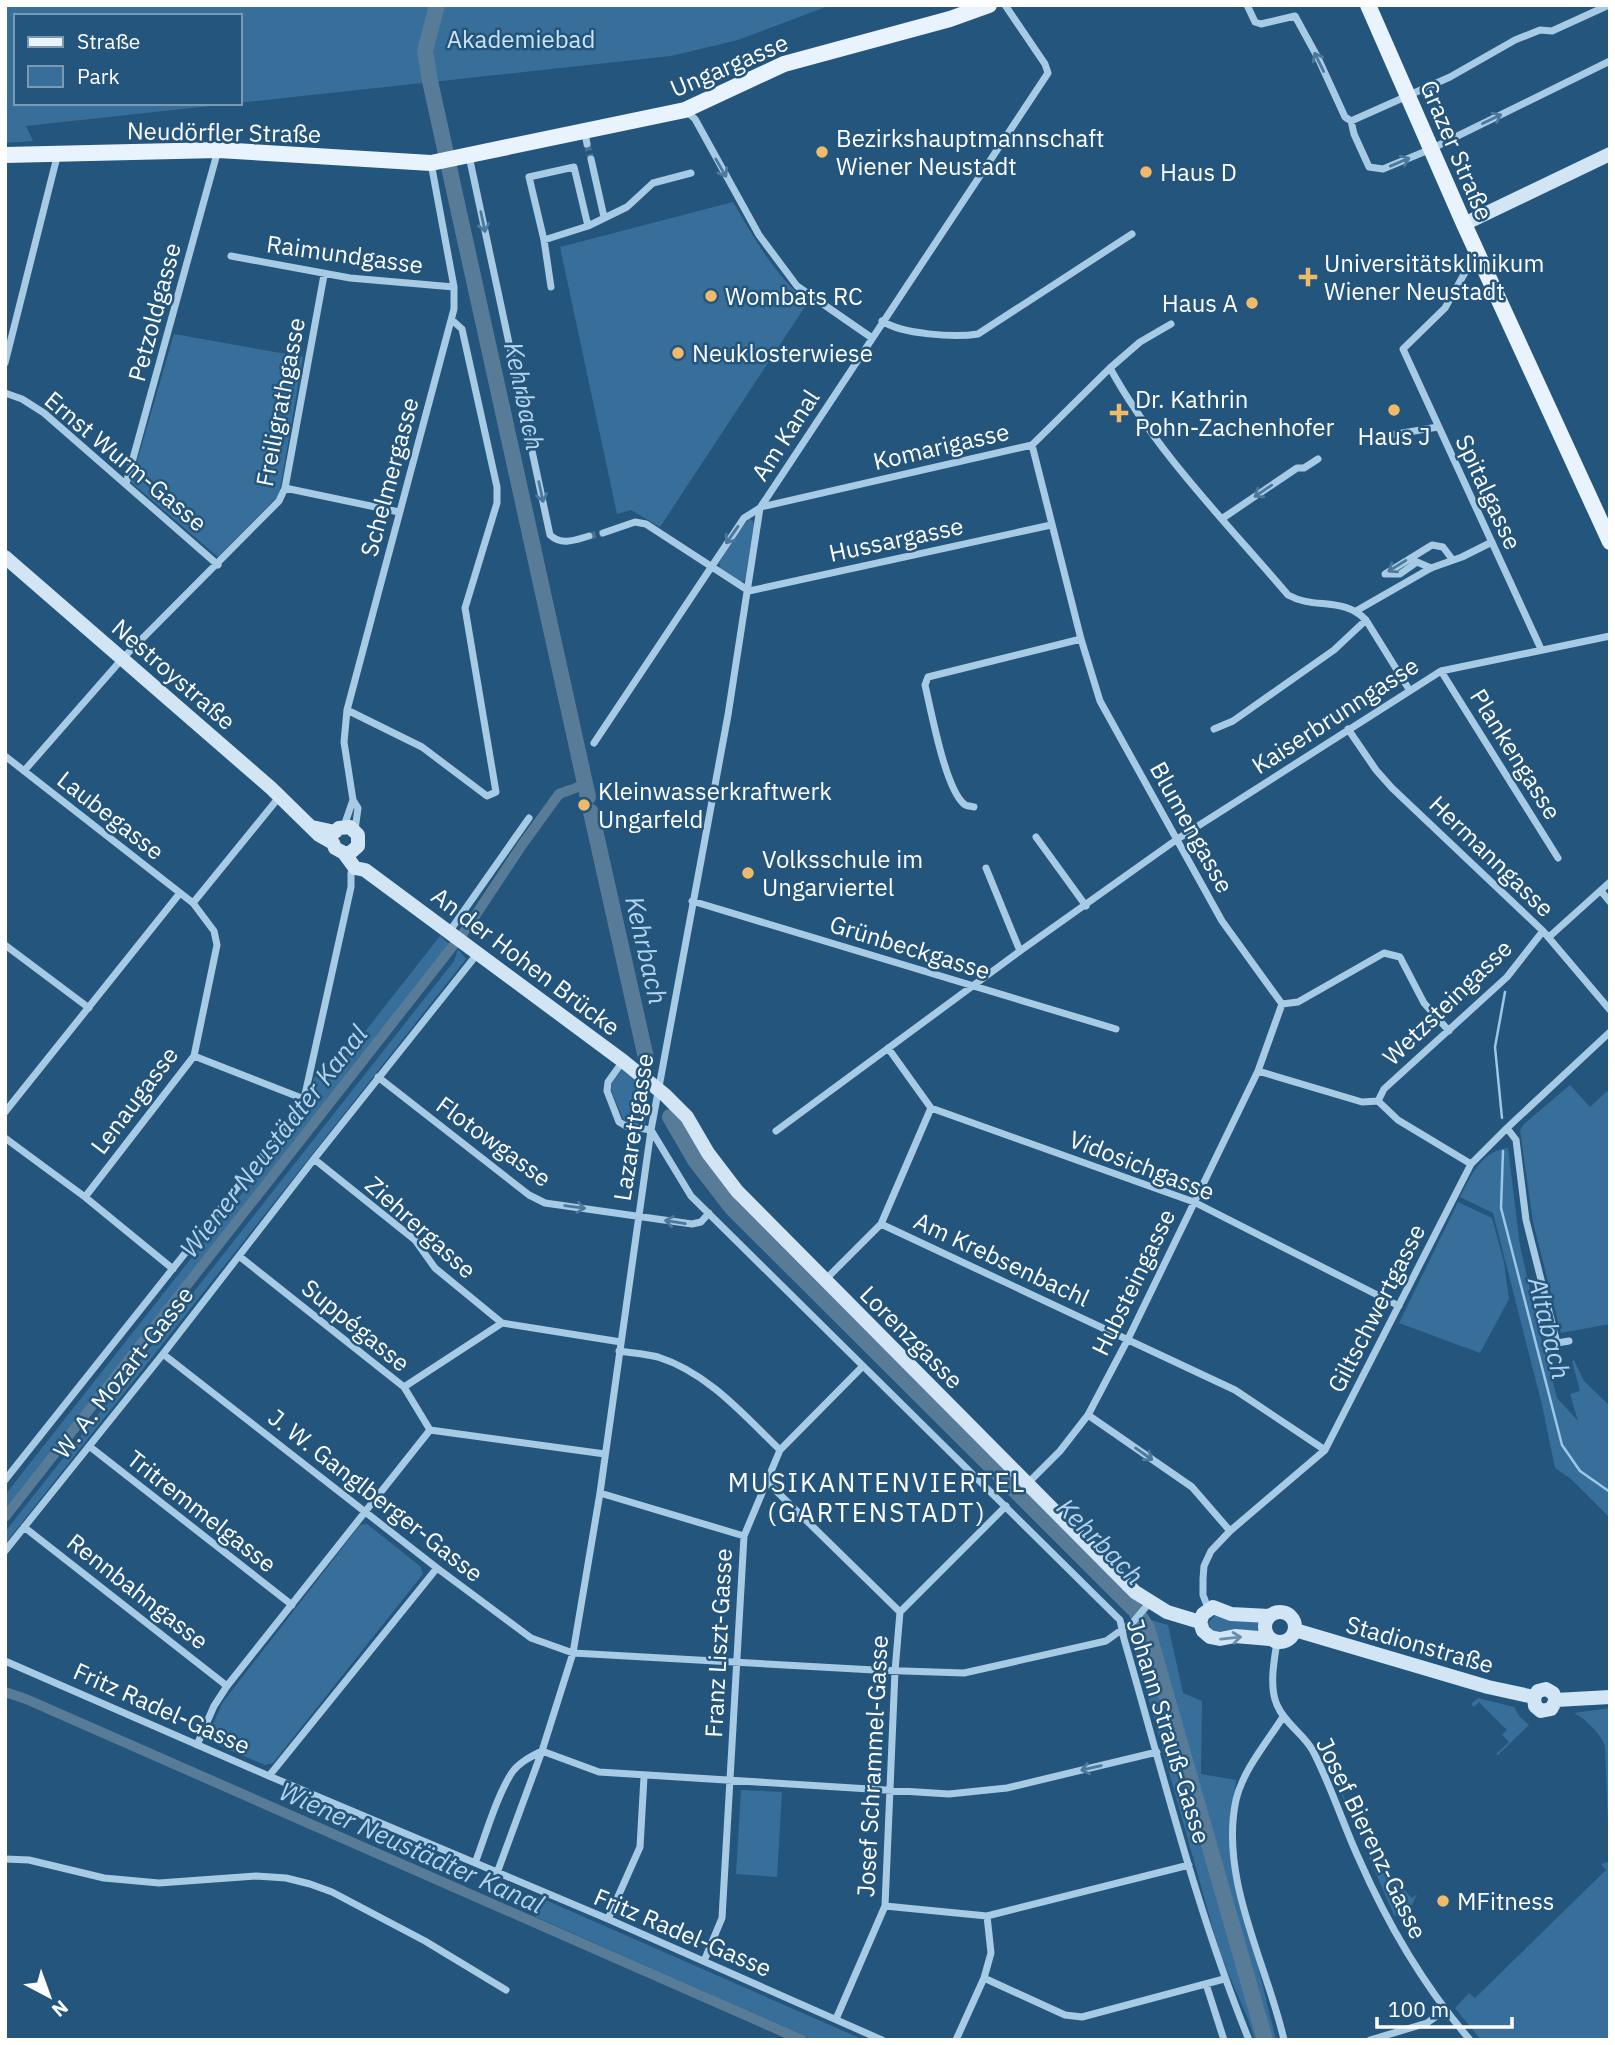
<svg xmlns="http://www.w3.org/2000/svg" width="1615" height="2045" font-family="'IBM Plex Sans',sans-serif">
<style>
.green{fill:#376f9a;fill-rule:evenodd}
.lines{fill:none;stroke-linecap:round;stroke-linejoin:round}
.stream{stroke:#9cc7e6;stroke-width:2.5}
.canal{stroke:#587c98;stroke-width:10}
.river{stroke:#587c98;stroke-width:16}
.street-tunnel{stroke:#456e90;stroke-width:7;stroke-dasharray:7 3.5;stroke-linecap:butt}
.street{stroke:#a8cbe5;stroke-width:7}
.secondary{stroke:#d1e5f5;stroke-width:14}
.primary{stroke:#e8f3fd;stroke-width:16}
.oneway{stroke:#4c789c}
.oneway2{stroke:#698fac}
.poi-dot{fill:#f0ba6b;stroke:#24557c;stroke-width:2.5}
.labels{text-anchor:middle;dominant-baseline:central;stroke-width:5;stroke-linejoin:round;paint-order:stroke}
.park-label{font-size:24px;fill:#cbe3f4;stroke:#24557c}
.street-label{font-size:24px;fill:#fff;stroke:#24557c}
.poi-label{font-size:24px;fill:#fff;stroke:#24557c;text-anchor:start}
.water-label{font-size:26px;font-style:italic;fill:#b3d4ed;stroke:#24557c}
.neighbourhood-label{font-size:26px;letter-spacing:2px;fill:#fff;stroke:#24557c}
</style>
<rect width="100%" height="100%" fill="#24557c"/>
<path class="green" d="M5,5H831L738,40L671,56L26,126L33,141L5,143ZM16,16H240V103H16Z
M733,202C752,235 777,279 808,302L660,527L631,510L617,514L560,247Z
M174,334L303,357L279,495L218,557L131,482Z
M749,519L752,520L754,524L745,579L742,583L721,570L719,563L735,536Z
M440,936L449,944L5,1509V1495L306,1112L314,1077L327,1080Z
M458,949L466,959L5,1544V1532L454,961Z
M622,1070C653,1087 650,1093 645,1125L627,1123L623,1119L611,1090L612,1083Z
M1570,1085L1590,1107L1607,1091L1610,1094V1324L1561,1333L1533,1222L1520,1130L1524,1124Z
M1508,1148L1520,1246L1540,1333L1557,1398L1578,1421L1570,1394L1580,1391L1572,1361L1574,1360L1584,1381L1610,1406V1518L1571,1479L1555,1468L1542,1405L1493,1213L1460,1197C1471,1176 1481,1151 1508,1148Z
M1458,1202L1492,1218L1504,1262L1509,1299L1480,1353L1399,1323Z
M367,1524L420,1566L423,1574L273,1763L265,1765L213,1743L210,1738L211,1728L223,1702L360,1525Z
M1216,1614L1262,1620V1631L1213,1632L1208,1623Z
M1151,1620L1168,1625L1183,1693L1202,1701L1201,1774L1236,1780L1231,1827V1856L1276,2040H1268Z
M1141,1627L1258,2040H1255L1248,2019L1220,1954L1131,1636Z
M1478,1698L1514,1707L1520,1717L1529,1725L1498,1755L1496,1754L1509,1742L1502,1735L1507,1730L1479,1702L1474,1707L1471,1704Z
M1610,1708V2040H1481L1455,2008L1469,1993L1475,1998L1606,1870L1601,1864L1608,1862L1609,1850L1605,1746C1601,1733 1583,1717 1574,1713Z
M1338,1764L1345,1782L1339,1785L1367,1853L1412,1898L1417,1894L1412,1905L1399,1917L1394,1915L1330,1768Z
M741,1790L782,1792L777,1877L736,1874Z
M534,1895L864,2040H814L536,1917L528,1899Z"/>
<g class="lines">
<path class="stream" d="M1502,1118L1495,1047L1505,992
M1503,1151L1501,1208L1562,1445L1580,1471L1610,1492"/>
<path class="canal" d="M573,789L585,784
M5,1517L467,928L522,845L559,794L570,790
M5,1692L26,1699L802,2040"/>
<path class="river" d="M437,5L425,51L430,81L588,797
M591,812L646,1058
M670,1117L695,1160L732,1208L1135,1610L1147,1628L1265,2040"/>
<path class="street-tunnel" d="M587,144L591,159
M589,536L603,533"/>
<path class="street" d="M1247,5L1255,22L1261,24L1295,16L1318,58L1345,117L1351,121L1354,134L1369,167L1383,169L1431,149L1610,61
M686,111L695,119L759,235L797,286L872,338
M1351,121L1450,77L1515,40L1540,30L1552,31L1609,5
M585,133L587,144
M469,156L550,535C562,546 575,540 589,536
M591,159L604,217
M544,240L588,226L627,207L653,183L691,173
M1476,253L1445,308L1403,349L1541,649
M231,256L350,278L454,287
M551,287L544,240L529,177L574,167L588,226
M882,321C902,334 954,338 978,334L1132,234
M5,363L58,153
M1110,368C1156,452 1226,522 1288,595C1315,610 1342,596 1366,620L1410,691
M5,393L22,399L44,413L218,565
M1379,437L1438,427
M1032,445L1081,639L1100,701L1222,921L1282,1004L1298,1002L1384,953L1400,957L1424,1003L1449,1031
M126,484L218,150
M285,488L399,512
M761,507L1032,445L1110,368L1140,342L1171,324
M1223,518L1297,468H1304L1318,459
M603,533L635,522L646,524L749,591L1051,525
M1431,568L1417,562L1400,574H1385L1432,545L1443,547L1452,559
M1356,611L1431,568L1462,557L1492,542
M1441,671L1558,858
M347,710L422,747L487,796L496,792L465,608L497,503V487L462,329L452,320
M1214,729L1233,721L1334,650L1366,620
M1348,729L1376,770L1392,788L1543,931L1610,1010
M594,743L744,518L760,508L1048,73L1045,64L1005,5
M5,756L193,903L214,931L217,945L194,1056L85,1197
M24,771L122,659L279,501L285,488L324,275
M974,807C970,806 966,806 964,804C945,788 931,710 925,685L928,677L1081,639
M344,826L353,800
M355,830L358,808L353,800L344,742L347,710L454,309V287L431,163
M1036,837L1086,906
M986,868L1020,951
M1601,891L1610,902
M692,901L1116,1029
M193,903L280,796
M449,932L529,818
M1549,937L1610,882
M5,945L89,1008
M888,1048L931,1108L1194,1202L1399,1306
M194,1056L304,1099
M623,1061L608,1082L607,1091L619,1122L626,1126L651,1130L691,1196L1120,1620L1124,1639C1163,1773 1196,1910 1249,2040
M1258,1071L1362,1102L1378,1101L1398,1120L1471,1164
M378,1077L529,1195L545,1203L692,1224L701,1222L709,1213
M1378,1101L1384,1089L1507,977L1543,931
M5,1112L180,893
M1507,1128L1516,1140L1526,1220L1557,1343L1569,1341
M776,1131L1020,951L1176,840L1441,671L1610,636
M5,1138L85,1197L173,1269
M314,1159L415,1240L435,1268L502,1323
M881,1224L1235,1390L1325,1450
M239,1256L404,1387L430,1430L605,1454
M825,1280L881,1224L931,1108
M619,1351C632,1353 646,1354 658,1357C708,1373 743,1414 780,1450
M163,1354L437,1568L531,1638L573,1653L874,1670L964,1673L1106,1641L1134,1621L1150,1602
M404,1387L502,1323L621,1342
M1088,1415L1192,1487L1230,1531
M89,1446L292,1605
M5,1480L298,1111L304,1099L351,887V873L355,868
M766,1481L900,1612
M1027,1484L1060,1451L1088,1415L1128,1339L1258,1071L1282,1004
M600,1493L744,1536
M24,1527L227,1686
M5,1551L163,1354L314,1159L478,953
M1208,1608L1203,1595V1579L1204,1566L1211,1551L1230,1531L1325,1450L1471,1164L1507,1128L1610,1032
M1277,1642C1274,1661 1269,1687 1277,1705C1285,1724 1304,1734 1313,1751C1331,1786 1343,1824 1359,1859C1388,1925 1423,1985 1470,2040
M5,1661L269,1776L608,1919L882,2040
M1283,1717C1267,1742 1243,1770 1236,1800C1219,1879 1267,1964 1284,2040
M197,1745L214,1706L227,1686L430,1430
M542,1751L599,1772L949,1794L1007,1788L1157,1752
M269,1776L437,1568
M5,1859L29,1860L104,1878L159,1883L256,1876L286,1878L310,1884L332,1892L425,1941L506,1990
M475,1863C485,1837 496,1798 511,1774C518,1763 530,1757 542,1751
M497,1873L542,1751L573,1653L600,1493L651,1130L728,715L760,508
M885,1906L987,1916L1189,1865
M608,1919L640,1847L644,1777
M704,1961L722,1918L744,1536L780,1450L863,1366
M984,1978L1065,2015L1082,2017L1224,1979
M1206,1984L1224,2040
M836,2019L885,1906L895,1671L900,1612L1006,1506
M956,2040L984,1978L991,1953L987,1916
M1370,2040L1427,2023L1445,2010"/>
<path class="secondary" d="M1464,224L1610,154
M5,557L271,788L319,835L333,843L335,848L344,853H350L358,846V835L350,827L339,828L335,832L312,827
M344,853L355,868L365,870L623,1061L665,1095L687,1117L708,1153L737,1191L1135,1592L1167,1612L1200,1622
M1265 1627a15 15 0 1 1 30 0a15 15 0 1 1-30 0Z
M1269,1616L1231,1614L1213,1607L1203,1614L1200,1622L1203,1631L1210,1637L1220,1639L1235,1636L1270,1639
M1295,1630L1488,1687L1534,1697
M1534,1697L1535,1706L1541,1711L1551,1709L1556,1700
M1534,1697L1538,1691L1546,1689L1553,1693L1556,1700
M1556,1700L1610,1697"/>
<path class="primary" d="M1368,5L1464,224L1610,542
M5,155L218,150L431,163L685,110L784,64L950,19L989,5"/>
</g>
<defs><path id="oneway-shaft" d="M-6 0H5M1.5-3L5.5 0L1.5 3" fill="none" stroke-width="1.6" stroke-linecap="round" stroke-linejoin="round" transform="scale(1.75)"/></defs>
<g class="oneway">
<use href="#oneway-shaft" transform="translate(1319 62) rotate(-116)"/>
<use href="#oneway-shaft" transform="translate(1492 119) rotate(-26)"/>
<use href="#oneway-shaft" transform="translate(1400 162) rotate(-23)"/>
<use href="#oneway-shaft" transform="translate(721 168) rotate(60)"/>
<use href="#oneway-shaft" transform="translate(483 222) rotate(78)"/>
<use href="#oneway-shaft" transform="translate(1263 491) rotate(146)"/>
<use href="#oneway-shaft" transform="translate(541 492) rotate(78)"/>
<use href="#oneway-shaft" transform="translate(732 535) rotate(125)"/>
<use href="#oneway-shaft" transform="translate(1397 566) rotate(148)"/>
<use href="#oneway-shaft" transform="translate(575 1207) rotate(8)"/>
<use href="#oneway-shaft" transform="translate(675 1222) rotate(-171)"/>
<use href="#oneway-shaft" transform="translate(1144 1454) rotate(35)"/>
<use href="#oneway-shaft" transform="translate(1091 1768) rotate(167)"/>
</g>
<use class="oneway2" href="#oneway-shaft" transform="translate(1231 1638) rotate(-6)"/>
<g class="poi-dot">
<circle cx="822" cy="152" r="7"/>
<circle cx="1146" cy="172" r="7"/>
<path d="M1304.5 266.5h7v7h7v7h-7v7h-7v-7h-7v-7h7z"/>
<circle cx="711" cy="296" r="7"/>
<circle cx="1252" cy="303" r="7"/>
<circle cx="678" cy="353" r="7"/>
<circle cx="1394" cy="410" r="7"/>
<path d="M1115.5 402.5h7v7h7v7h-7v7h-7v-7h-7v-7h7z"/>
<circle cx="584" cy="805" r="7"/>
<circle cx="748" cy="873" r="7"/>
<circle cx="1443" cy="1901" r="7"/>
</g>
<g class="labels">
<g class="park-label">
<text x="521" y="39">Akademiebad</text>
</g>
<g class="street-label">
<text transform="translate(729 65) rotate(-23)">Ungargasse</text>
<text transform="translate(224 132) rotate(1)">Neudörfler Straße</text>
<text transform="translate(1457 150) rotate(67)">Grazer Straße</text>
<text transform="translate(345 254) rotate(8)">Raimundgasse</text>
<text transform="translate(154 312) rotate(-75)">Petzoldgasse</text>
<text transform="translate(280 402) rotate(-79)">Freiligrathgasse</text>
<text transform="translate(785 435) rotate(-57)">Am Kanal</text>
<text transform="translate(941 446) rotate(-13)">Komarigasse</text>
<text transform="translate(126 461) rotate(40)">Ernst Wurm-Gasse</text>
<text transform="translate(389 477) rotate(-75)">Schelmergasse</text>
<text transform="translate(1489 492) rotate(65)">Spitalgasse</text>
<text transform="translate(896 539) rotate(-12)">Hussargasse</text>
<text transform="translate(174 674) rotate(41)">Nestroystraße</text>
<text transform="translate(1335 715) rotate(-33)">Kaiserbrunngasse</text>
<text transform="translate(1516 754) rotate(58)">Plankengasse</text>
<text transform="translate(111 815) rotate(38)">Laubegasse</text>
<text transform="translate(1192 827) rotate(61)">Blumengasse</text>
<text transform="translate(1492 856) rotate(44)">Hermanngasse</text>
<text transform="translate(910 947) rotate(17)">Grünbeckgasse</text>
<text transform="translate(526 961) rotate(37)">An der Hohen Brücke</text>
<text transform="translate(1447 1002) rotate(-44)">Wetzsteingasse</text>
<text transform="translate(134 1100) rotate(-53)">Lenaugasse</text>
<text transform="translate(633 1127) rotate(-81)">Lazarettgasse</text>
<text transform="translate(494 1141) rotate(36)">Flotowgasse</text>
<text transform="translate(1142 1165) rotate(21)">Vidosichgasse</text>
<text transform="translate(421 1227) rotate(42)">Ziehrergasse</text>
<text transform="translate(1002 1259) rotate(25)">Am Krebsenbachl</text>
<text transform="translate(1133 1282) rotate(-64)">Hubsteingasse</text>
<text transform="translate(1376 1308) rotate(-63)">Giltschwertgasse</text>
<text transform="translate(356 1325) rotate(39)">Suppégasse</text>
<text transform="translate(912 1337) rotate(45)">Lorenzgasse</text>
<text transform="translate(123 1372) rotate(-52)">W. A. Mozart-Gasse</text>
<text transform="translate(376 1495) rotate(38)">J. W. Ganglberger-Gasse</text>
<text transform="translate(202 1511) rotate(38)">Tritremmelgasse</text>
<text transform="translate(138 1591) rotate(38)">Rennbahngasse</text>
<text transform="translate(718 1643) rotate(-87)">Franz Liszt-Gasse</text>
<text transform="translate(1420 1644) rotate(16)">Stadionstraße</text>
<text transform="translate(162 1708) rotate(24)">Fritz Radel-Gasse</text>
<text transform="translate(1169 1731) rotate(73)">Johann Strauß-Gasse</text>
<text transform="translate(872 1766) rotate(-87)">Josef Schrammel-Gasse</text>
<text transform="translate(1372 1838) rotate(64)">Josef Bierenz-Gasse</text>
<text transform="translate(683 1932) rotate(23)">Fritz Radel-Gasse</text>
</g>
<g class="poi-label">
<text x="836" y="138">Bezirkshauptmannschaft<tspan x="836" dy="28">Wiener Neustadt</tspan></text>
<text x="1160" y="172">Haus D</text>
<text x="1324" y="263">Universitätsklinikum<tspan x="1324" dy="28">Wiener Neustadt</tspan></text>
<text x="725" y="296">Wombats RC</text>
<text x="1238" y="303" text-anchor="end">Haus A</text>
<text x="692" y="353">Neuklosterwiese</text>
<text x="1135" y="399">Dr. Kathrin<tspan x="1135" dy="28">Pohn-Zachenhofer</tspan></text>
<text x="1394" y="436" text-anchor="middle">Haus J</text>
<text x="598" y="791">Kleinwasserkraftwerk<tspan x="598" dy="28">Ungarfeld</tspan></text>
<text x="762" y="859">Volksschule im<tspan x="762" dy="28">Ungarviertel</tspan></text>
<text x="1457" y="1901">MFitness</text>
</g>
<g class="water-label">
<text transform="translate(525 396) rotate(78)">Kehrbach</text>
<text transform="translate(647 950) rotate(77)">Kehrbach</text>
<text transform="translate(273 1141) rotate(-52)">Wiener Neustädter Kanal</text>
<text transform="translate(1550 1328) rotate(76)">Altabach</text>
<text transform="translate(1101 1541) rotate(45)">Kehrbach</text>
<text transform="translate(412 1847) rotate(24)">Wiener Neustädter Kanal</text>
</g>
<g class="neighbourhood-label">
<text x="877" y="1482">MUSIKANTENVIERTEL<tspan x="877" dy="30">(GARTENSTADT)</tspan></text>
</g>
</g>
<rect width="1615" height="2045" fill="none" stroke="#ffffff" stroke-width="14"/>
<rect x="14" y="14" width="228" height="91" fill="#24557c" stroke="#7c99b0" stroke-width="2"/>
<rect x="28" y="37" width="35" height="10" fill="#e8f3fd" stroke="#7c99b0" stroke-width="2"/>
<text x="77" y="49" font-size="21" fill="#ffffff">Straße</text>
<rect x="28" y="66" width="35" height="21" fill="#376f9a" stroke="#7c99b0" stroke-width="2"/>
<text x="77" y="84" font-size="21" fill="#ffffff">Park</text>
<g transform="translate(49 1996) rotate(139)" stroke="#24557c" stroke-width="5" paint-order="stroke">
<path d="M0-5L12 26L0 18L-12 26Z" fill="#ffffff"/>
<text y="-10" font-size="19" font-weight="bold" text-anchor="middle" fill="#ffffff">N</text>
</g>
<path d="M1377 2017v10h135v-10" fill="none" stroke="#ffffff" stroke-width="3.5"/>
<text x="1388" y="2017" font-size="21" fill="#ffffff" stroke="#24557c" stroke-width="5" paint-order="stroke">100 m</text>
</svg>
